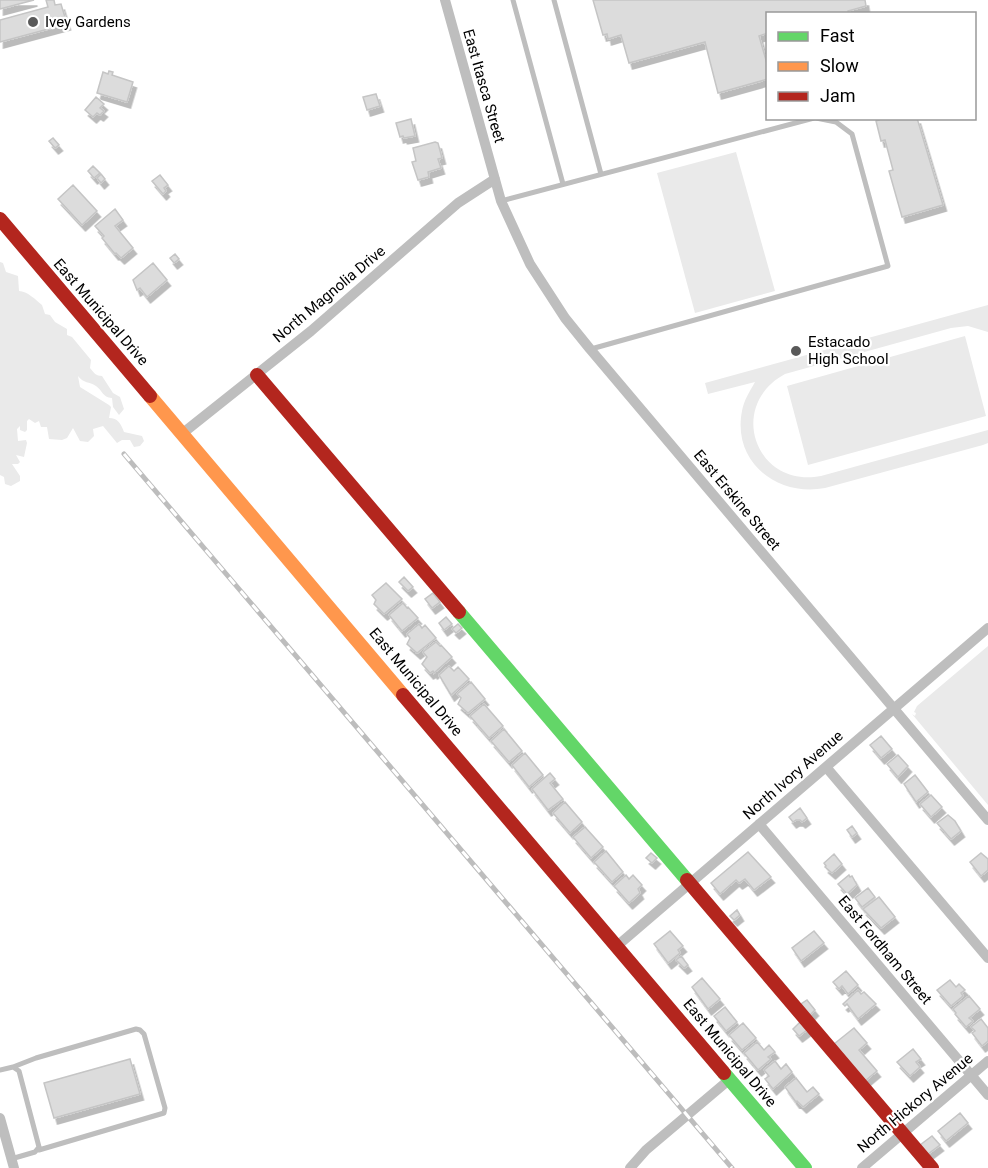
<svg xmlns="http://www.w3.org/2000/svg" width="988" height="1168" font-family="Roboto,sans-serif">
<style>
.green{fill:#eaeaea}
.building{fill:#dcdcdc;stroke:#c5c5c5;stroke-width:1.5;filter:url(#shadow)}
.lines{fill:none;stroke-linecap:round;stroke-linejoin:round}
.lane{stroke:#bebebe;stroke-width:5}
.street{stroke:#bebebe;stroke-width:10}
.fast{stroke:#63d668;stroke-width:14}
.slow{stroke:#ff974d;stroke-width:14}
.jam{stroke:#b3261e;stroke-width:14}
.rail-casing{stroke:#bdbdbd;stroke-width:5}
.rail{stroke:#fff;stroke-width:3;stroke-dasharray:9;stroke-linecap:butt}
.poi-dot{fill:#595959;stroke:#fff;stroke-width:2}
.labels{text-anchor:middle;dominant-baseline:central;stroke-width:4.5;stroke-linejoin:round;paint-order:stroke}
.poi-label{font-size:15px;fill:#000;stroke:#fff;text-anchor:start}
.street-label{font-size:15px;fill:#000;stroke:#fff}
</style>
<defs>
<filter id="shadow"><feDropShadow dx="3.5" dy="6" stdDeviation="0" flood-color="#0004"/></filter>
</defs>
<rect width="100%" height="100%" fill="#fff"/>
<path class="green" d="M736,152L775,291L695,313L657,173Z
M0,262L3,263L6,272L18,276L19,291C27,291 36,300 42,305L45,314L50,315L55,322L67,329V335L72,337L91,360L90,368C94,373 96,376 102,376L113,393L120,397L124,409L119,415L113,407L112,398C102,397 103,391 96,386C89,381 84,384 78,376L80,387L109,405L111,407L109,418C118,418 121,424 124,432L142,436L144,441L140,446L134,447L130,440H122L117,443L103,426L93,429L94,436L88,442L80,441L73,428L67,438L62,440L49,439L47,427H41L39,421L35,423L29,419L27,421V430L25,432L20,430V426L17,429L18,441L26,440L27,443L24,457L16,455L20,462L18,464H12L20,476V481L11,486L5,484L4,477L0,475Z
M988,305V332L968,326L951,328L785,374C726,406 756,489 821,476L988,430V443L983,445L825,488C777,497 732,462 742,411C744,400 750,391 755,382L708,394L705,383Z
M965,336L986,416L808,465L787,386Z
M988,646V805L912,714L915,716L916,713L914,712L917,706Z"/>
<path class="building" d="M0,0H34L0,9Z
M46,0H54L55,5L61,4L67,24L0,42V20L48,7Z
M593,0H865L866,6L848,11L849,14H768V33L759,36L768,67V79L718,93L705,42L629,63L621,35L608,39L607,34L603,35Z
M109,71L113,72L112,75L133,82L127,102L97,93L103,72L108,74Z
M376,94L380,106L367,110L363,97Z
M96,97L104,104L100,108L104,111L100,115L97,113L93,117L85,110Z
M879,118H917L943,205L902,217L889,171L893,170L885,140L881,141L876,121L879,120Z
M411,119L415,136L404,138L403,136L400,137L396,123Z
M53,138L59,145L55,148L49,141Z
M435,142L438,143L442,158L438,159L441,168L428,172L429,177L418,180L412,162L416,161L413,148Z
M93,166L100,173L94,178L88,171Z
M101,174L105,179L101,183L97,178Z
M160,175L168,185L164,188L166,191L163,194L152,181Z
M73,185L97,211L82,225L58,199Z
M115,209L123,220L115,226L133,248L121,258L116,253L115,254L102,238L104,236L95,226Z
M175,254L179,259L174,263L170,258Z
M153,263L167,280L147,297L140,288L137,290L133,280Z
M404,577L413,587L408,591L399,582Z
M386,583L402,599L384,614L374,604L376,600L372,595Z
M433,593L440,602L432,608L425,599Z
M403,603L407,608L408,607L418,618L402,631L389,615Z
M446,617L452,624L444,630L439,623Z
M419,624L422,628L425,625L436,638L417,653L407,644L410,638L407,634Z
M458,624L462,628L456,633L452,629Z
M436,642L440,646L441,645L452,657L434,673L433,671L430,673L422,664L427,657L423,652Z
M449,666L454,671L458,667L469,679L451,695L439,675Z
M471,682L485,699L468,713L458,704L461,698L457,694Z
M484,704L503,726L489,738L470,716Z
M504,729L522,751L509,762L491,741Z
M881,736L892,749L881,758L870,745Z
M525,753L543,775L529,787L512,765Z
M898,755L908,766L898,777L887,764Z
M550,773L555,779L550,783L563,799L548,810L532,789Z
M915,775L928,792L916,802L904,784Z
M931,795L942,807L931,817L920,804Z
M565,802L582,822L570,833L553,813Z
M800,808L807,818L802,822L800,820H796L793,822L789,817Z
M948,815L955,821L961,831L951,839L937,823Z
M852,826L857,833L852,837L847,830Z
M585,827L603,847L591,858L573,837Z
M606,851L623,872L612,882L594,862Z
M748,852L771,877L754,890L745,879L739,883L736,880L720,894L711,883Z
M651,853L657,858L652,863L646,858Z
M981,853L988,859V870L981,876L970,862Z
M834,854L842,864L832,873L825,867L826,866L824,863Z
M626,875L629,879L633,875L642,885L638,889L640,893L629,903L614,886Z
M849,875L850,877L852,876L857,885L847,894L838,884Z
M868,888L875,897L862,907L855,898Z
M879,897L895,917L881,928L863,909Z
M737,910L740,915L734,920L730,916Z
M670,931L683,946L678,950L680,953L668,963L654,944Z
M814,931L824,943L801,961L792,948Z
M681,956L688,965L684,968L676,960Z
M846,971L858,985L848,994L842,986L839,989L833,982Z
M702,978L720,999L708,1009L692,987Z
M950,980L956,987L959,984L965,990L961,993L963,996L951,1006L937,990Z
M858,990L861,994L864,992L876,1004L858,1019L847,1004L845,1006L843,1004Z
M969,996L980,1009L969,1018L973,1021L966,1027L955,1014L956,1013L953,1009Z
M807,1000L815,1010L810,1015L801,1004Z
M725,1007L737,1022L726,1031L714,1016Z
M981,1019L988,1028V1041L982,1046L972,1033L975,1031L971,1027Z
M800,1022L807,1030L799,1036L793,1029Z
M743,1023L756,1038L742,1050L729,1035Z
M854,1028L867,1043L859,1050L877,1071L865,1081L834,1044Z
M757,1042L764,1050L769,1045L775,1052L768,1057L771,1059L758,1070L744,1053Z
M913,1049L921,1059L916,1062L920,1067L910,1076L897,1062Z
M130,1059L140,1094L54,1118L44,1083Z
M775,1061L781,1069L786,1064L792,1072L773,1089L765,1079L769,1076L764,1070Z
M796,1078L807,1092L813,1087L819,1094L803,1107L797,1101L796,1102L785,1087Z
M960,1113L968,1123L946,1141L938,1131Z
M932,1136L940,1145L928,1154L920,1145Z"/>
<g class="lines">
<path class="lane" d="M513,0L563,184
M554,0L601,174
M501,201L814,118
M591,349L888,266L852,134L836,122L816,118
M13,1067L36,1058L136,1029L140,1030L144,1034L165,1108L164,1113L39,1150
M0,1070L13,1067L19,1071L39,1147L35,1152L11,1159"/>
<path class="street" d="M445,0L501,201L530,264L565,318L590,349L988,820
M183,433L311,331L458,203L495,179
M826,767L988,958
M759,824L988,1095
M617,946L988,628
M0,1118L14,1168
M630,1168L646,1150L730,1079
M862,1168L988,1061"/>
<path class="fast" d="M459,612L687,880
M724,1073L805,1168"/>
<path class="slow" d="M150,396L403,695"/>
<path class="jam" d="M0,219L150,396
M257,375L459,612
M403,695L724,1073
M687,880L932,1168"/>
<g class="rail-casing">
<path id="rail" d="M124,454L732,1168"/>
</g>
<use href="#rail" class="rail"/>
</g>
<g class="poi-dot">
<circle cx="33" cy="22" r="6"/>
<circle cx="796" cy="351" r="6"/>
</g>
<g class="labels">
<g class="poi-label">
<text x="45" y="22">Ivey Gardens</text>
<text x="808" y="342">Estacado<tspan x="808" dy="17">High School</tspan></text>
</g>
<g class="street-label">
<text transform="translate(484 86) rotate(74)">East Itasca Street</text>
<text transform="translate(329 294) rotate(-40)">North Magnolia Drive</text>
<text transform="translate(101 312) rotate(49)">East Municipal Drive</text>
<text transform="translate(737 500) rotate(50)">East Erskine Street</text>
<text transform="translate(416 682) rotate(50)">East Municipal Drive</text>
<text transform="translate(793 775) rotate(-41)">North Ivory Avenue</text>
<text transform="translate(885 950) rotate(50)">East Fordham Street</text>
<text transform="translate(730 1053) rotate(50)">East Municipal Drive</text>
<text transform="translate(915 1103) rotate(-40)">North Hickory Avenue</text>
</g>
</g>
<rect x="766" y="12" width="210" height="108" fill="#ffffff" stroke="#999999" stroke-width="1.5"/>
<rect x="778" y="32" width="30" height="9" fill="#63d668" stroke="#999999" stroke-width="1.5"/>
<text x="820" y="42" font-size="18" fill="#000000">Fast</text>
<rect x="778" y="62" width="30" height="9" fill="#ff974d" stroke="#999999" stroke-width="1.5"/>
<text x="820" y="72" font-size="18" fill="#000000">Slow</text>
<rect x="778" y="92" width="30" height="9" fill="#b3261e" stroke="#999999" stroke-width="1.5"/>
<text x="820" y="102" font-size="18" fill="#000000">Jam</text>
</svg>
